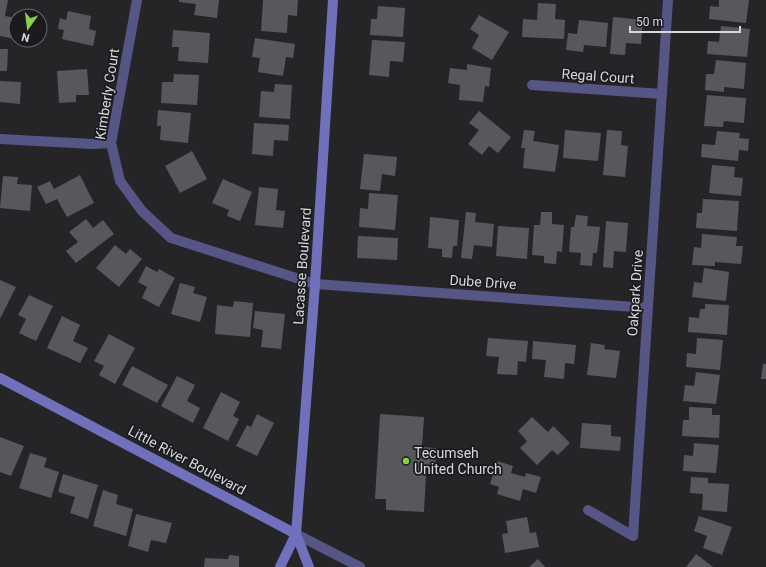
<svg xmlns="http://www.w3.org/2000/svg" width="766" height="567" font-family="Roboto,sans-serif">
<style>
.building{fill:#58585c}
.lines{fill:none;stroke-linecap:round;stroke-linejoin:round}
.street{stroke:#555686;stroke-width:10}
.secondary{stroke:#7170bd;stroke-width:10}
.poi-dot{fill:#89cf49;stroke:#1b1b1f;stroke-width:1.5}
.labels{text-anchor:middle;dominant-baseline:central;stroke-width:3.5;stroke-linejoin:round;paint-order:stroke}
.street-label{font-size:14px;fill:#d7d8da;stroke:#1b1b1f}
.poi-label{font-size:14px;fill:#d7d8da;stroke:#1b1b1f;text-anchor:start}
</style>
<rect width="100%" height="100%" fill="#252528"/>
<path class="building" d="M0,0H8L5,16L16,18V39L0,36Z
M179,0H219L217,18L194,15L196,4L179,2Z
M263,0H298L297,16L288,15L287,33L261,31Z
M719,0H749L746,23L709,19L710,6L719,7Z
M538,3L556,4L555,19L565,20L564,39L522,37L523,19L537,20Z
M378,6L405,8L403,37L370,35L371,19H377Z
M68,11L91,16L89,29L96,31L93,46L62,39L64,30L58,29L60,18L66,20Z
M479,15L509,32L492,60L472,48L479,35L470,29Z
M613,17L643,20L641,44L626,43L625,55L610,54Z
M579,20L608,23L606,47L584,45L583,52L566,50L568,33L577,34Z
M721,26L750,29L747,57L707,54L708,41L719,42Z
M173,30L210,33L208,63L178,61L179,47H172Z
M255,38L295,44L293,58L286,57L283,76L258,72L260,58L252,57Z
M372,40L405,42L403,62L390,61L389,77L369,75Z
M0,49H8L7,71H0Z
M716,60L746,63L744,89L724,87V92L705,90L706,74H714Z
M467,64L491,68L489,87L485,86L483,102L459,100L460,85L448,83L450,68L467,70Z
M87,69L89,95H76V102L59,103L57,71Z
M174,74L199,75L197,105L161,103L162,82H173Z
M0,81L21,82L20,104L0,102Z
M275,84L292,85L290,119L259,117L261,91L274,92Z
M707,95L746,98L744,123L724,121L723,127L704,126Z
M158,110L191,113L188,143L160,140L161,126H157Z
M479,111L511,137L498,153L489,146L482,155L468,144L479,130L469,123Z
M254,123L289,125L288,141L274,140L273,156L252,154Z
M524,130L535,131L533,141L559,145L555,172L523,168L525,148H521Z
M565,130L601,133L598,161L563,158Z
M607,130L622,131L621,145L628,146L625,177L603,175Z
M717,131L740,133L739,138L749,139L748,151L739,150L738,161L701,157L702,144L715,145Z
M192,151L207,179L180,193L165,166Z
M364,154L397,157L395,176L382,174L380,191L360,189Z
M712,165L735,167L734,177L743,178L741,196L709,193Z
M80,175L94,203L67,217L57,199L46,204L37,187L50,181L54,189Z
M3,176L18,177L17,184L32,185L30,211L0,208Z
M223,179L252,192L240,221L227,216L229,210L212,203Z
M259,187L278,189L276,210L285,211L283,228L255,225Z
M369,193L398,195L395,230L359,227L360,208L368,209Z
M703,199L739,201L737,231L696,228L697,213H702Z
M466,212L476,213L475,222L494,224L492,247L474,245L472,259L461,258Z
M541,212H552V224L564,225L562,252L557,251L556,264L544,263V256L532,255L534,225H540Z
M576,215L588,216L587,226L600,227L597,253H593L592,266L580,265L581,253L569,252L571,227H574Z
M430,217L459,220L457,246H453L452,258L442,257V249L428,248Z
M86,219L93,228L103,220L114,234L76,263L66,251L78,242L69,232Z
M606,221L628,223L626,252L614,251L613,268L603,267Z
M498,226L529,228L527,259L496,256Z
M702,234L737,237L736,246H743L741,264L715,262V266L692,265L694,247L701,248Z
M358,236L398,238L397,260L357,258Z
M115,245L126,254L130,249L142,259L119,287L96,268Z
M146,266L157,272L159,269L175,278L159,307L142,298L147,287L138,282Z
M704,268L729,272L726,301L692,297L694,282L702,283Z
M0,280L16,287L0,319Z
M180,283L195,287L193,293L207,297L200,322L171,314Z
M29,295L53,306L36,341L19,333L26,319L18,315Z
M234,301L253,303L250,337L215,334L217,305L233,307Z
M705,304L729,305L727,335L688,332L689,317L699,318L700,309H705Z
M255,311L285,314L281,349L261,347L263,330L253,328Z
M62,316L80,325L73,341L88,348L80,363L47,348Z
M109,334L135,348L115,384L99,375L104,366L94,361Z
M488,338L528,341L526,362L518,361L517,375L497,374L499,357L486,356Z
M697,338L723,340L720,370L686,367L687,353L696,354Z
M533,341L576,345L574,364L565,363L564,379L544,377L546,360L532,359Z
M591,343L605,345L604,349L620,351L616,378L587,375Z
M763,364H766V379H761Z
M132,366L168,385L157,403L122,385Z
M696,372L720,375L716,404L683,401L685,385L694,386Z
M177,376L195,385L187,401L200,408L193,423L161,406Z
M221,392L240,402L233,416L239,419L228,441L203,428Z
M689,407L712,408V415H720L719,438L682,436L683,420H689Z
M257,414L274,423L257,456L236,446L247,425L251,427Z
M380,414L424,417L422,447L436,448L435,475H426L424,512L386,510V499H375Z
M532,417L548,432L553,426L570,443L558,455L552,450L537,465L520,448L527,441L518,431Z
M582,423L611,425V436L621,437L620,451L580,448Z
M0,437L24,446L11,476L0,472Z
M694,443L719,445L716,473L683,471L684,455L693,456Z
M30,453L47,458L44,467L59,472L51,498L19,488Z
M497,461L513,466L511,473L525,477L526,473L541,477L536,493L523,489L520,501L497,494L499,487L490,484Z
M63,474L98,485L88,519L70,513L75,497L58,492Z
M691,477L708,478V483L729,484L727,512L702,510L703,494L690,493Z
M103,490L118,495L116,504L133,509L126,536L93,526Z
M136,514L172,523L166,543L151,540L148,552L128,546Z
M699,516L732,527L722,555L703,548L707,536L694,531Z
M527,517L530,533L536,532L539,547L505,553L502,534L508,533L506,521Z
M696,554L713,567H686Z
M229,555L239,556V567H204L205,558L228,559Z
M538,559L545,567H529Z"/>
<g class="lines">
<path class="street" d="M137,0L111,143L120,181L142,211L171,238L315,284L648,308
M532,85L662,94
M0,139L92,144L111,143
M588,510L633,536L668,0
M296,534L360,567"/>
<path class="secondary" d="M0,378L296,534
M296,534L309,567
M280,567L296,534L315,284L333,0"/>
</g>
<circle class="poi-dot" cx="406" cy="461" r="4"/>
<g class="labels">
<g class="street-label">
<text transform="translate(598 76) rotate(4)">Regal Court</text>
<text transform="translate(107 94) rotate(-81)">Kimberly Court</text>
<text transform="translate(302 266) rotate(-86)">Lacasse Boulevard</text>
<text transform="translate(483 282) rotate(4)">Dube Drive</text>
<text transform="translate(635 293) rotate(-86)">Oakpark Drive</text>
<text transform="translate(187 460) rotate(28)">Little River Boulevard</text>
</g>
<g class="poi-label">
<text x="414" y="453">Tecumseh<tspan x="414" dy="16">United Church</tspan></text>
</g>
</g>
<g transform="translate(28 28) rotate(194)"><circle r="19" fill="#1b1b1f" stroke="#66676a"/>
<path d="M0-3L7 15L0 10L-7 15Z" fill="#89cf49"/>
<text y="-6" font-size="11" font-weight="bold" text-anchor="middle" fill="#d7d8da">N</text>
</g>
<path d="M630 26v6h110v-6" fill="none" stroke="#d7d8da" stroke-width="2"/>
<text x="636" y="26" font-size="12" fill="#d7d8da" stroke="#1b1b1f" stroke-width="3" paint-order="stroke">50 m</text>
</svg>
